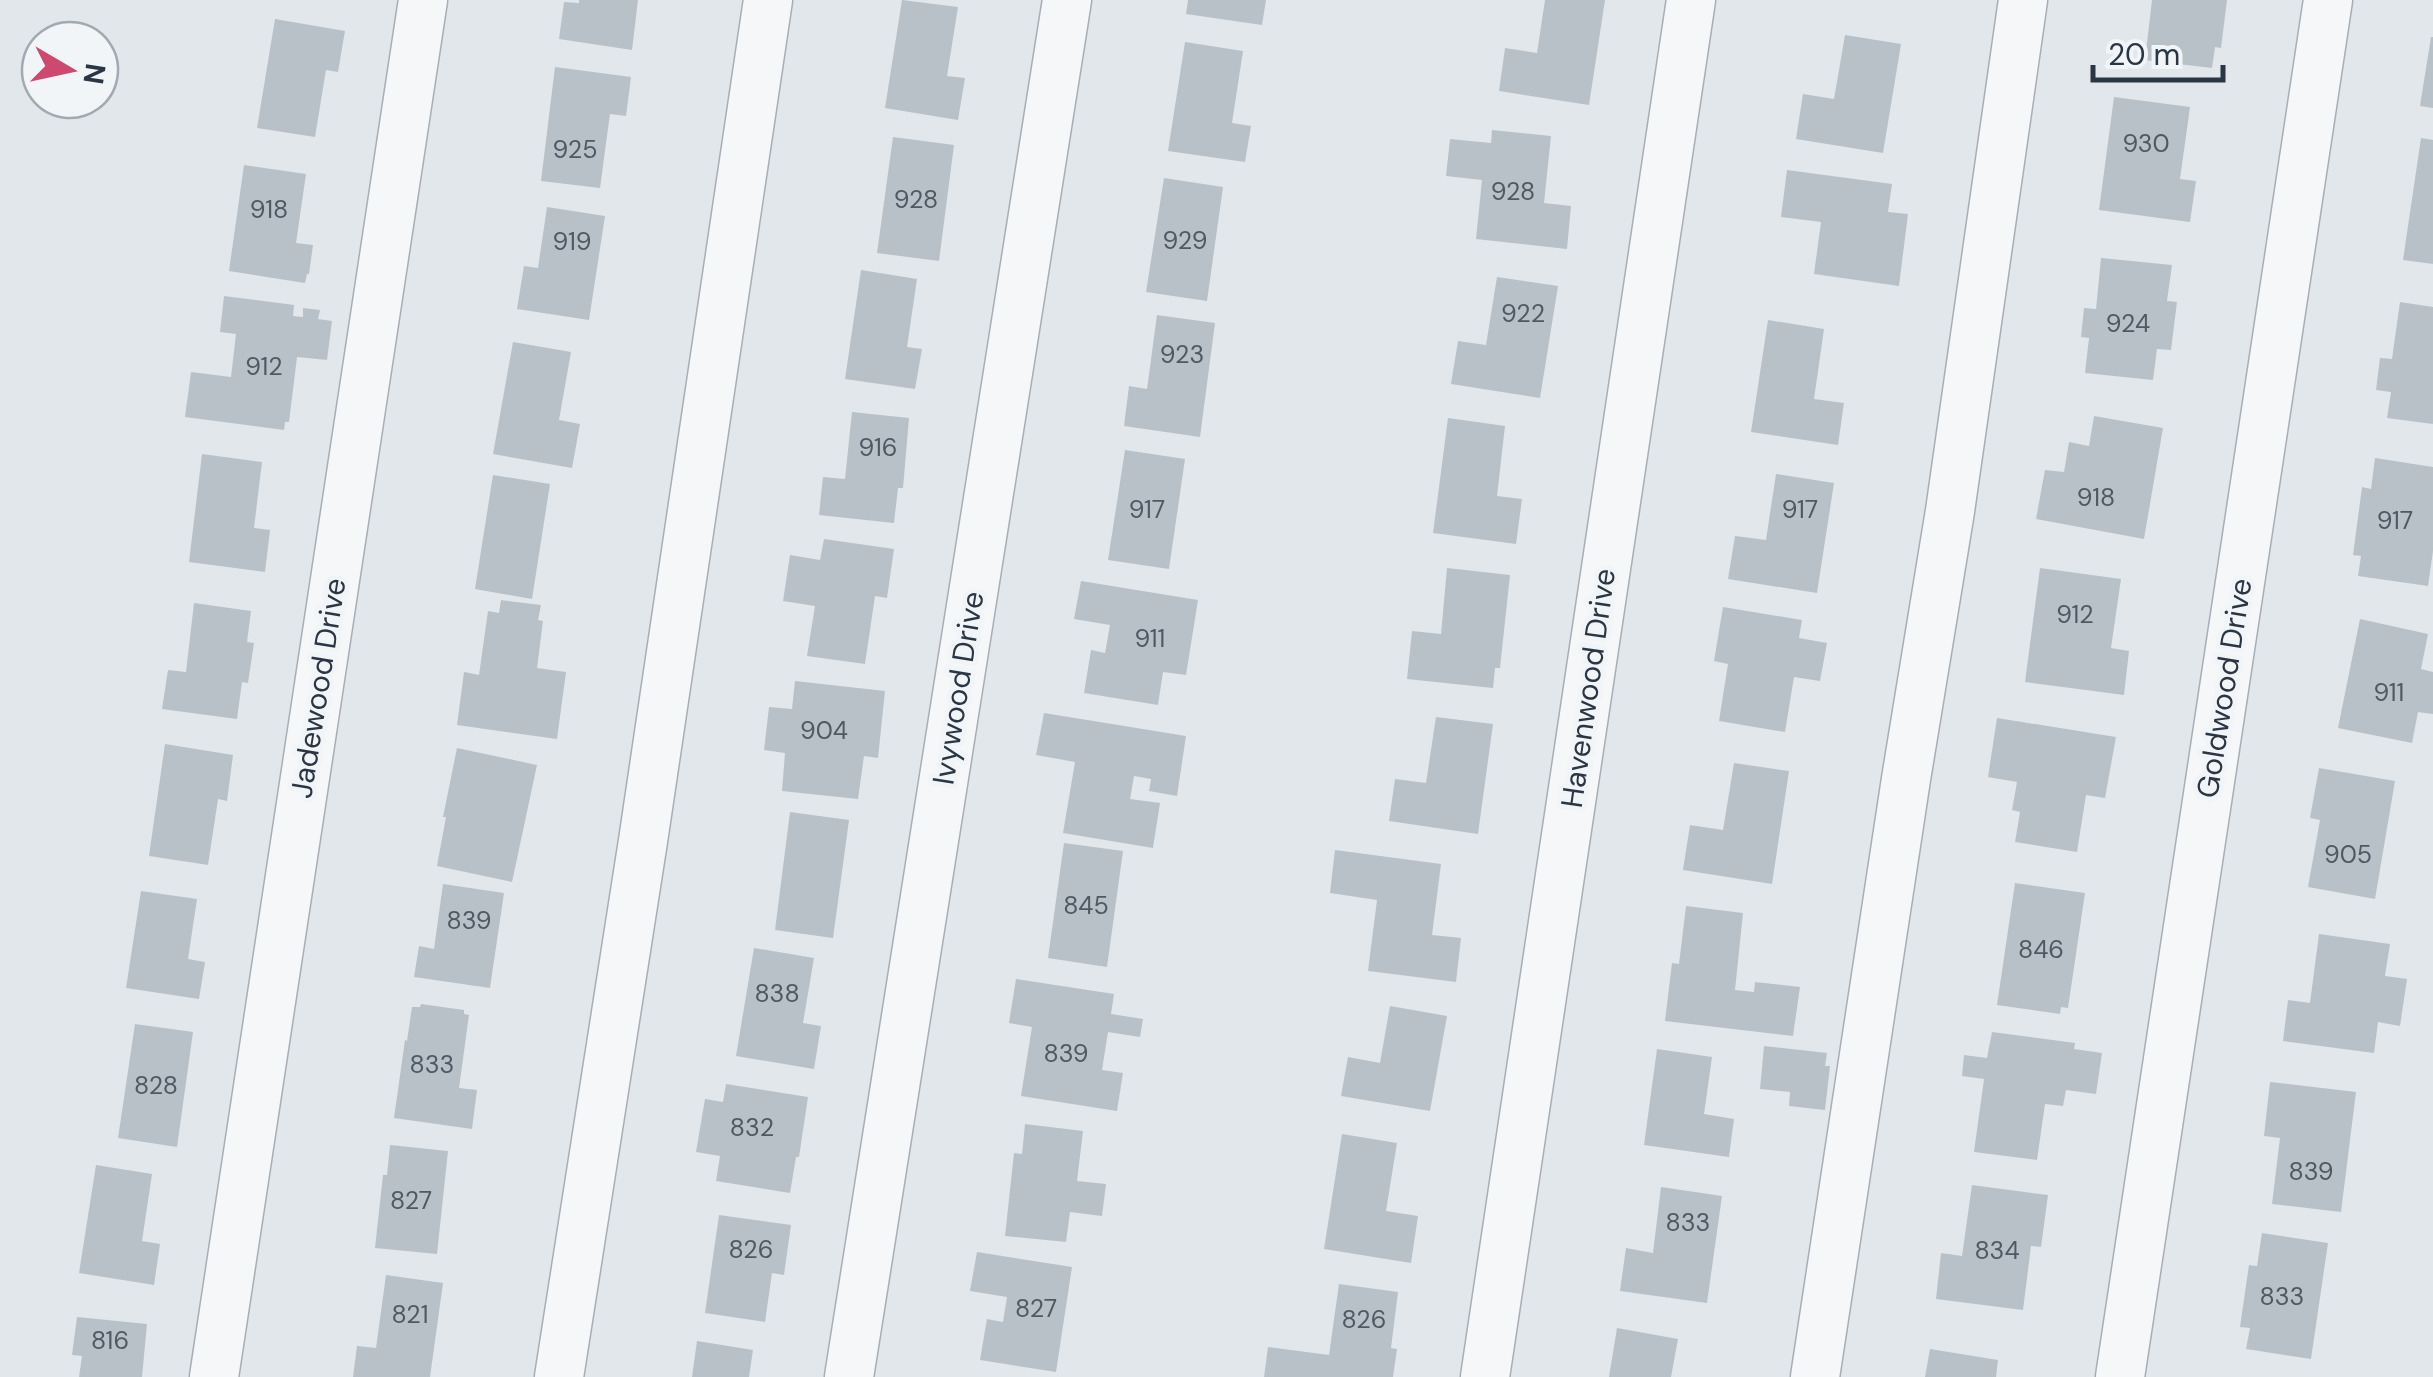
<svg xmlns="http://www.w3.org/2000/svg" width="2433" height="1377" font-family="'DM Sans',sans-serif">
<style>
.building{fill:#b9c1c8}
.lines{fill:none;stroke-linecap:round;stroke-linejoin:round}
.minor-casing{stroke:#a7aeb5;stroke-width:51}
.minor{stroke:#f5f7f9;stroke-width:48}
.labels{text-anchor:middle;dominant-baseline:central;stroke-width:10;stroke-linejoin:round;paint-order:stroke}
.number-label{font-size:25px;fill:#4e5964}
.street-label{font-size:30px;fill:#2a3643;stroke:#f2f5f8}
</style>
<rect width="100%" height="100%" fill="#e2e7eb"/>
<path class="building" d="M579,0H638L632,50L559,39L564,2L579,3Z
M902,0L958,7L947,76L965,78L958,120L885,108Z
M1188,0H1266L1262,25L1186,14Z
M1545,0H1605L1589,105L1499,91L1505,48L1537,53Z
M2152,0H2227L2221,48L2215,47L2212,68L2145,60Z
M275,19L345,31L338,72L326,70L315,137L257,128Z
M1845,35L1901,44L1883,153L1796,139L1803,94L1834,99Z
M2431,37H2433V108L2420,106Z
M1185,42L1243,51L1232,123L1251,126L1245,162L1168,151Z
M555,67L631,77L626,116L610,114L600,188L541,181Z
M2114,97L2190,107L2180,179L2196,181L2190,222L2099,210Z
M1492,130L1551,136L1544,203L1571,206L1567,249L1476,239L1482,180L1446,176L1450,139L1491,143Z
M893,137L954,145L939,261L877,253Z
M2421,138L2433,140V264L2403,260Z
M244,165L306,174L296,243L313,245L309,274H307L305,283L229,271Z
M1787,170L1892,184L1888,212L1908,214L1899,286L1814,274L1821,222L1781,217Z
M1164,178L1223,187L1207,301L1146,292Z
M547,207L605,216L589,320L517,309L524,266L538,268Z
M2101,258L2172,265L2167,301L2177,302L2171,350L2157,349L2153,380L2085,373L2089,338L2081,337L2084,308L2096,309Z
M861,270L917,279L907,347L922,349L915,389L845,379Z
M1497,277L1558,286L1540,398L1451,384L1458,341L1486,345Z
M224,296L294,305L293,316L303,317V308L320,310L318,319L332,321L327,360L297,357L289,422H285L284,430L185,417L191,372L231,377L236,334L220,332Z
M2400,302L2433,307V424L2387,418L2391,392L2376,390L2380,358L2392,359Z
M1157,315L1215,323L1200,437L1124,426L1129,386L1147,389Z
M1768,320L1824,329L1814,399L1844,403L1838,445L1751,432Z
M513,342L571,352L559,420L580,424L572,468L493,454Z
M852,412L909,418L903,488H898L894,523L819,515L823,477L845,479Z
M2094,416L2163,428L2144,539L2036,519L2045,470L2064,472L2069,442L2089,446Z
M1448,418L1505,426L1497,496L1522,499L1516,544L1433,533Z
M1125,450L1185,459L1169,569L1108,560Z
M202,454L262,462L254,528L270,530L265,572L189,562Z
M2375,458L2433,467V551L2428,586L2358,576L2361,556L2353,555L2362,487L2371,489Z
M1776,474L1834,483L1817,593L1728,579L1735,536L1766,540Z
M493,475L550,484L532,599L475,589Z
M824,539L894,549L887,598L875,596L865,664L807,656L815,606L783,601L790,555L820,560Z
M1447,568L1510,575L1500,668H1495L1493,688L1407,679L1412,631L1441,634Z
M2040,568L2121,579L2111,648L2129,651L2124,695L2025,682Z
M1081,581L1198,600L1186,675L1163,672L1158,705L1084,693L1091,650L1105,653L1110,625L1074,619Z
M501,600L541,605L538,620L543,621L537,668L566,672L557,739L457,725L464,672L479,675L488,611L499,613Z
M194,603L251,611L247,642L254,643L248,683L242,682L237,719L162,709L168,670L186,672Z
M1723,607L1802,620L1799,638L1827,643L1820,681L1794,677L1785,732L1719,721L1728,664L1714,661Z
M2360,619L2428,634L2421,669L2433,672V714L2418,712L2412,743L2338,728Z
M795,681L885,691L878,758L864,756L858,799L782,791L785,753L764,750L769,707L792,709Z
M1044,713L1186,736L1177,796L1149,791L1151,779L1134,776L1130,799L1160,803L1153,848L1063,833L1075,762L1036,755Z
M1436,717L1493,724L1478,834L1389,821L1395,779L1426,783Z
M1997,718L2116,737L2105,798L2086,795L2077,852L2015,842L2020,812L2012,810L2017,782L1988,777Z
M165,744L233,755L227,801L218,799L208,865L149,856Z
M457,748L537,765L512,882L437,866L446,817H443Z
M1734,763L1789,771L1772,884L1683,870L1690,825L1723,830Z
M2319,768L2395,781L2375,899L2308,887L2320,820L2310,818Z
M790,812L849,820L833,938L775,930Z
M1064,843L1123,851L1107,967L1048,958Z
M1335,850L1441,864L1432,935L1461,938L1456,982L1368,971L1377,900L1330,893Z
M2015,883L2085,893L2068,1008L2061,1007L2060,1014L1997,1005Z
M443,884L504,893L490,988L414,977L419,946L434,949Z
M141,891L197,899L188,959L205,962L199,999L126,988Z
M1686,906L1743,913L1735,990L1754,992L1755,982L1800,987L1793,1036L1665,1021L1672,963L1679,964Z
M2319,934L2390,944L2385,976L2407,979L2400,1026L2378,1022L2374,1053L2283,1041L2288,1000L2310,1003Z
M754,948L814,958L803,1023L821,1026L814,1069L736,1056Z
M1016,979L1114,994L1111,1014L1143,1019L1140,1037L1108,1032L1102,1070L1123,1073L1117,1111L1021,1096L1032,1027L1009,1023Z
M421,1004L464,1010V1014L469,1015L459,1088L477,1090L472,1129L394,1118L405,1040L407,1041L412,1007H420Z
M1390,1006L1447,1016L1430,1111L1341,1096L1348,1057L1380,1063Z
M135,1024L193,1032L177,1147L118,1138Z
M1992,1032L2075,1043L2074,1049L2102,1053L2096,1094L2066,1090L2063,1106L2045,1104L2037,1160L1974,1152L1984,1079L1962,1076L1964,1055L1987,1058Z
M1764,1046L1827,1053L1825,1066H1830L1825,1110L1789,1106L1790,1092L1760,1089Z
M1657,1049L1712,1057L1704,1114L1734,1119L1729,1157L1644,1145Z
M2270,1082L2356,1092L2341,1212L2272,1204L2280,1138L2264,1136Z
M726,1084L808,1097L799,1157H796L790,1193L716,1181L720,1156L696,1152L705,1099L723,1102Z
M1025,1124L1083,1131L1077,1181L1106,1184L1102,1216L1070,1212L1066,1242L1005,1236L1014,1153L1022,1154Z
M1342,1134L1397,1143L1386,1211L1418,1216L1411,1263L1324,1249Z
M390,1145L448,1151L437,1254L375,1248L383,1175H387Z
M96,1165L152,1174L142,1241L160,1244L154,1285L79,1273Z
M1972,1185L2048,1195L2041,1247L2031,1246L2023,1310L1936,1299L1941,1253L1962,1256Z
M1661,1187L1722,1196L1707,1303L1620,1291L1626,1248L1653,1253Z
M719,1215L791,1225L784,1275L772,1273L765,1322L705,1313Z
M2262,1233L2328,1243L2311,1359L2246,1349L2250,1328L2240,1327L2249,1265L2257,1266Z
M977,1252L1072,1267L1056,1372L980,1360L987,1319L1003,1322L1007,1297L970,1291Z
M386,1275L443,1283L430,1377H353L357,1346L376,1348Z
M1339,1284L1398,1292L1391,1348L1397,1349L1393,1377H1264L1268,1347L1329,1355Z
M77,1317L147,1324L142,1377H79L82,1356L72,1355Z
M1617,1328L1678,1339L1671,1377H1609Z
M697,1341L753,1350L749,1377H692Z
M1930,1349L1998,1360L1996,1377H1925Z"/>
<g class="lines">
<g class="minor-casing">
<path id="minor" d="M214,1377L423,0
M559,1377L643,841L768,0
M849,1377L1067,0
M1485,1377L1691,0
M1815,1377L1906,779L1950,511L2023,0
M2120,1377L2328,0"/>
</g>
<use href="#minor" class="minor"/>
</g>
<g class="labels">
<g class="number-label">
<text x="2146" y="143">930</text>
<text x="575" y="149">925</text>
<text x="1513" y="191">928</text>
<text x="916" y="199">928</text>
<text x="269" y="209">918</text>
<text x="1185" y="240">929</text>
<text x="572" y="241">919</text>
<text x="1523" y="313">922</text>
<text x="2128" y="323">924</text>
<text x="1182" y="354">923</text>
<text x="264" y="366">912</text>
<text x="878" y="447">916</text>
<text x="2096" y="497">918</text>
<text x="1147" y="509">917</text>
<text x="1800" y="509">917</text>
<text x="2395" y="520">917</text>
<text x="2075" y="614">912</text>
<text x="1150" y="638">911</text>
<text x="2389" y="692">911</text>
<text x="824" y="730">904</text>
<text x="2348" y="854">905</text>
<text x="1086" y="905">845</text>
<text x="469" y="920">839</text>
<text x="2041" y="949">846</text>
<text x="777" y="993">838</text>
<text x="1066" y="1053">839</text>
<text x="432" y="1064">833</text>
<text x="156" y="1085">828</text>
<text x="752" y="1127">832</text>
<text x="2311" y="1171">839</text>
<text x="411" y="1200">827</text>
<text x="1688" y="1222">833</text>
<text x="751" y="1249">826</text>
<text x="1997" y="1250">834</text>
<text x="2282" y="1296">833</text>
<text x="1036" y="1308">827</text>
<text x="410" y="1314">821</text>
<text x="1364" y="1319">826</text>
<text x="110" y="1340">816</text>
</g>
<g class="street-label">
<text transform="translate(318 688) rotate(-81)">Jadewood Drive</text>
<text transform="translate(958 688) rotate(-81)">Ivywood Drive</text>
<text transform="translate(1588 688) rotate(-82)">Havenwood Drive</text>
<text transform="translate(2224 688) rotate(-81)">Goldwood Drive</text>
</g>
</g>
<g transform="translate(70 70) rotate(99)"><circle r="48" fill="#f2f5f8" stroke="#a2a9b0" stroke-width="2.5"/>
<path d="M0-8L18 38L0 25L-18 38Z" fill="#ce496f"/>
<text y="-15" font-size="28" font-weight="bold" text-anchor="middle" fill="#2a3643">N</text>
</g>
<path d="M2093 65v15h130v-15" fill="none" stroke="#2a3643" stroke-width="5"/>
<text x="2108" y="65" font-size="30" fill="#2a3643" stroke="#f2f5f8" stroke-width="8" paint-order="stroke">20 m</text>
</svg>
